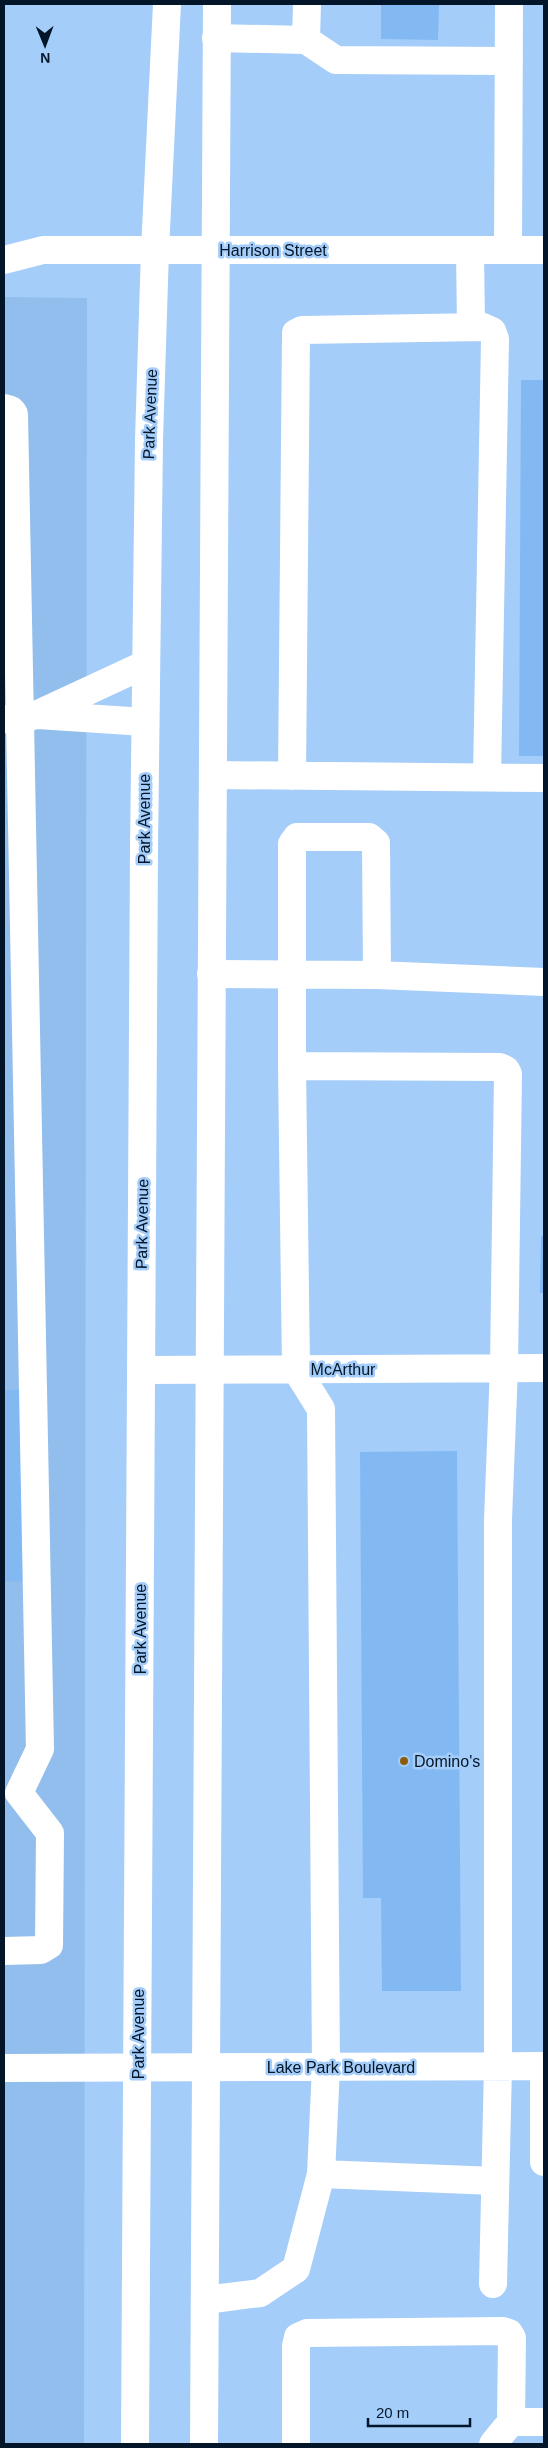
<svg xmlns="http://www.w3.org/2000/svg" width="548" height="2448" font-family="Arial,sans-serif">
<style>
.built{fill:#92beed}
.building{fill:#83b9f3}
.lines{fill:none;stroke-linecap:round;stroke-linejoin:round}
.minor{stroke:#fff;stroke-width:28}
.major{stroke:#fff;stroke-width:28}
.poi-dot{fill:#8d5b07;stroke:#a5cdf9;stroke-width:2}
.labels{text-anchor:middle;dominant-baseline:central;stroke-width:5;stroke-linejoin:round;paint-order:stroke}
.street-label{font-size:16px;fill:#031629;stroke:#a5cdf9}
.poi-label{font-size:16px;fill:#031629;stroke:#a5cdf9;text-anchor:start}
</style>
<rect width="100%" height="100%" fill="#a5cdf9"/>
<path class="built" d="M4,297L87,298L84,2444H4Z"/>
<path class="building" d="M381,4H439L438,40L381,39Z
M521,380H544V756H519Z
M541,1236H544V1293H540Z
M4,1390H26L25,1582L4,1581Z
M457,1451L461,1991H382L381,1898H363L360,1452Z"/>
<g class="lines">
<path class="minor" d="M216,38L306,40L307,4
M306,40L336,60L509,61
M470,250L471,327
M508,250L509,4
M4,260L43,250H544
M4,408L11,410L14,414L40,1749L19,1793L50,1833L49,1945L41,1950L4,1951
M38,715L145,722
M4,719L20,720L36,715L146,664
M213,775L544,778
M292,776L296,333L302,330L483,327L492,331L495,339L487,777
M211,974L377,975L544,982
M292,1066V844L297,837H369L376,843L377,975
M141,1370L544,1368
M4,2068L544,2066
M544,2080V2162
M321,2174L495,2181
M205,2300L260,2293L296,2269L321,2174L326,2067L321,1409L296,1369L292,1066L500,1067L506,1070L508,1074L504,1368L498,1519V2066L493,2284
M511,2422H544
M296,2444V2346L298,2337L307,2333L503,2331L509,2333L512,2338L511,2422L493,2444"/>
<path class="major" d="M135,2444L144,848L149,440L155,250L167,4
M204,2444L217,4"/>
</g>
<circle class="poi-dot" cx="404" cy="1761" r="5"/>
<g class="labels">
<g class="street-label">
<text x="273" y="250">Harrison Street</text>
<text transform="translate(150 414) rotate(-88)">Park Avenue</text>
<text transform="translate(144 819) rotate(-90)">Park Avenue</text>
<text transform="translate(142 1224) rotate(-89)">Park Avenue</text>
<text x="343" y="1369">McArthur</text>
<text transform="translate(140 1629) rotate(-90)">Park Avenue</text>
<text transform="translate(138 2034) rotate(-90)">Park Avenue</text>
<text x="341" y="2067">Lake Park Boulevard</text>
</g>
<g class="poi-label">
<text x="414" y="1761">Domino's</text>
</g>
</g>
<rect width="548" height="2448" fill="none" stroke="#031629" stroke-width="10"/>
<g transform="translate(45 45) rotate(179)" stroke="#a5cdf9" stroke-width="4" paint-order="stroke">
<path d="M0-4L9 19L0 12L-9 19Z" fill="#031629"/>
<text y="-8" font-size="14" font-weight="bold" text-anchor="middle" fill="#031629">N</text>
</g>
<path d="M368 2418v8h102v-8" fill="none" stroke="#031629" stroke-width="2.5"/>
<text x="376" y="2418" font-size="15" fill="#031629" stroke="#a5cdf9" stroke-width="4" paint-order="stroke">20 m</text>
</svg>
